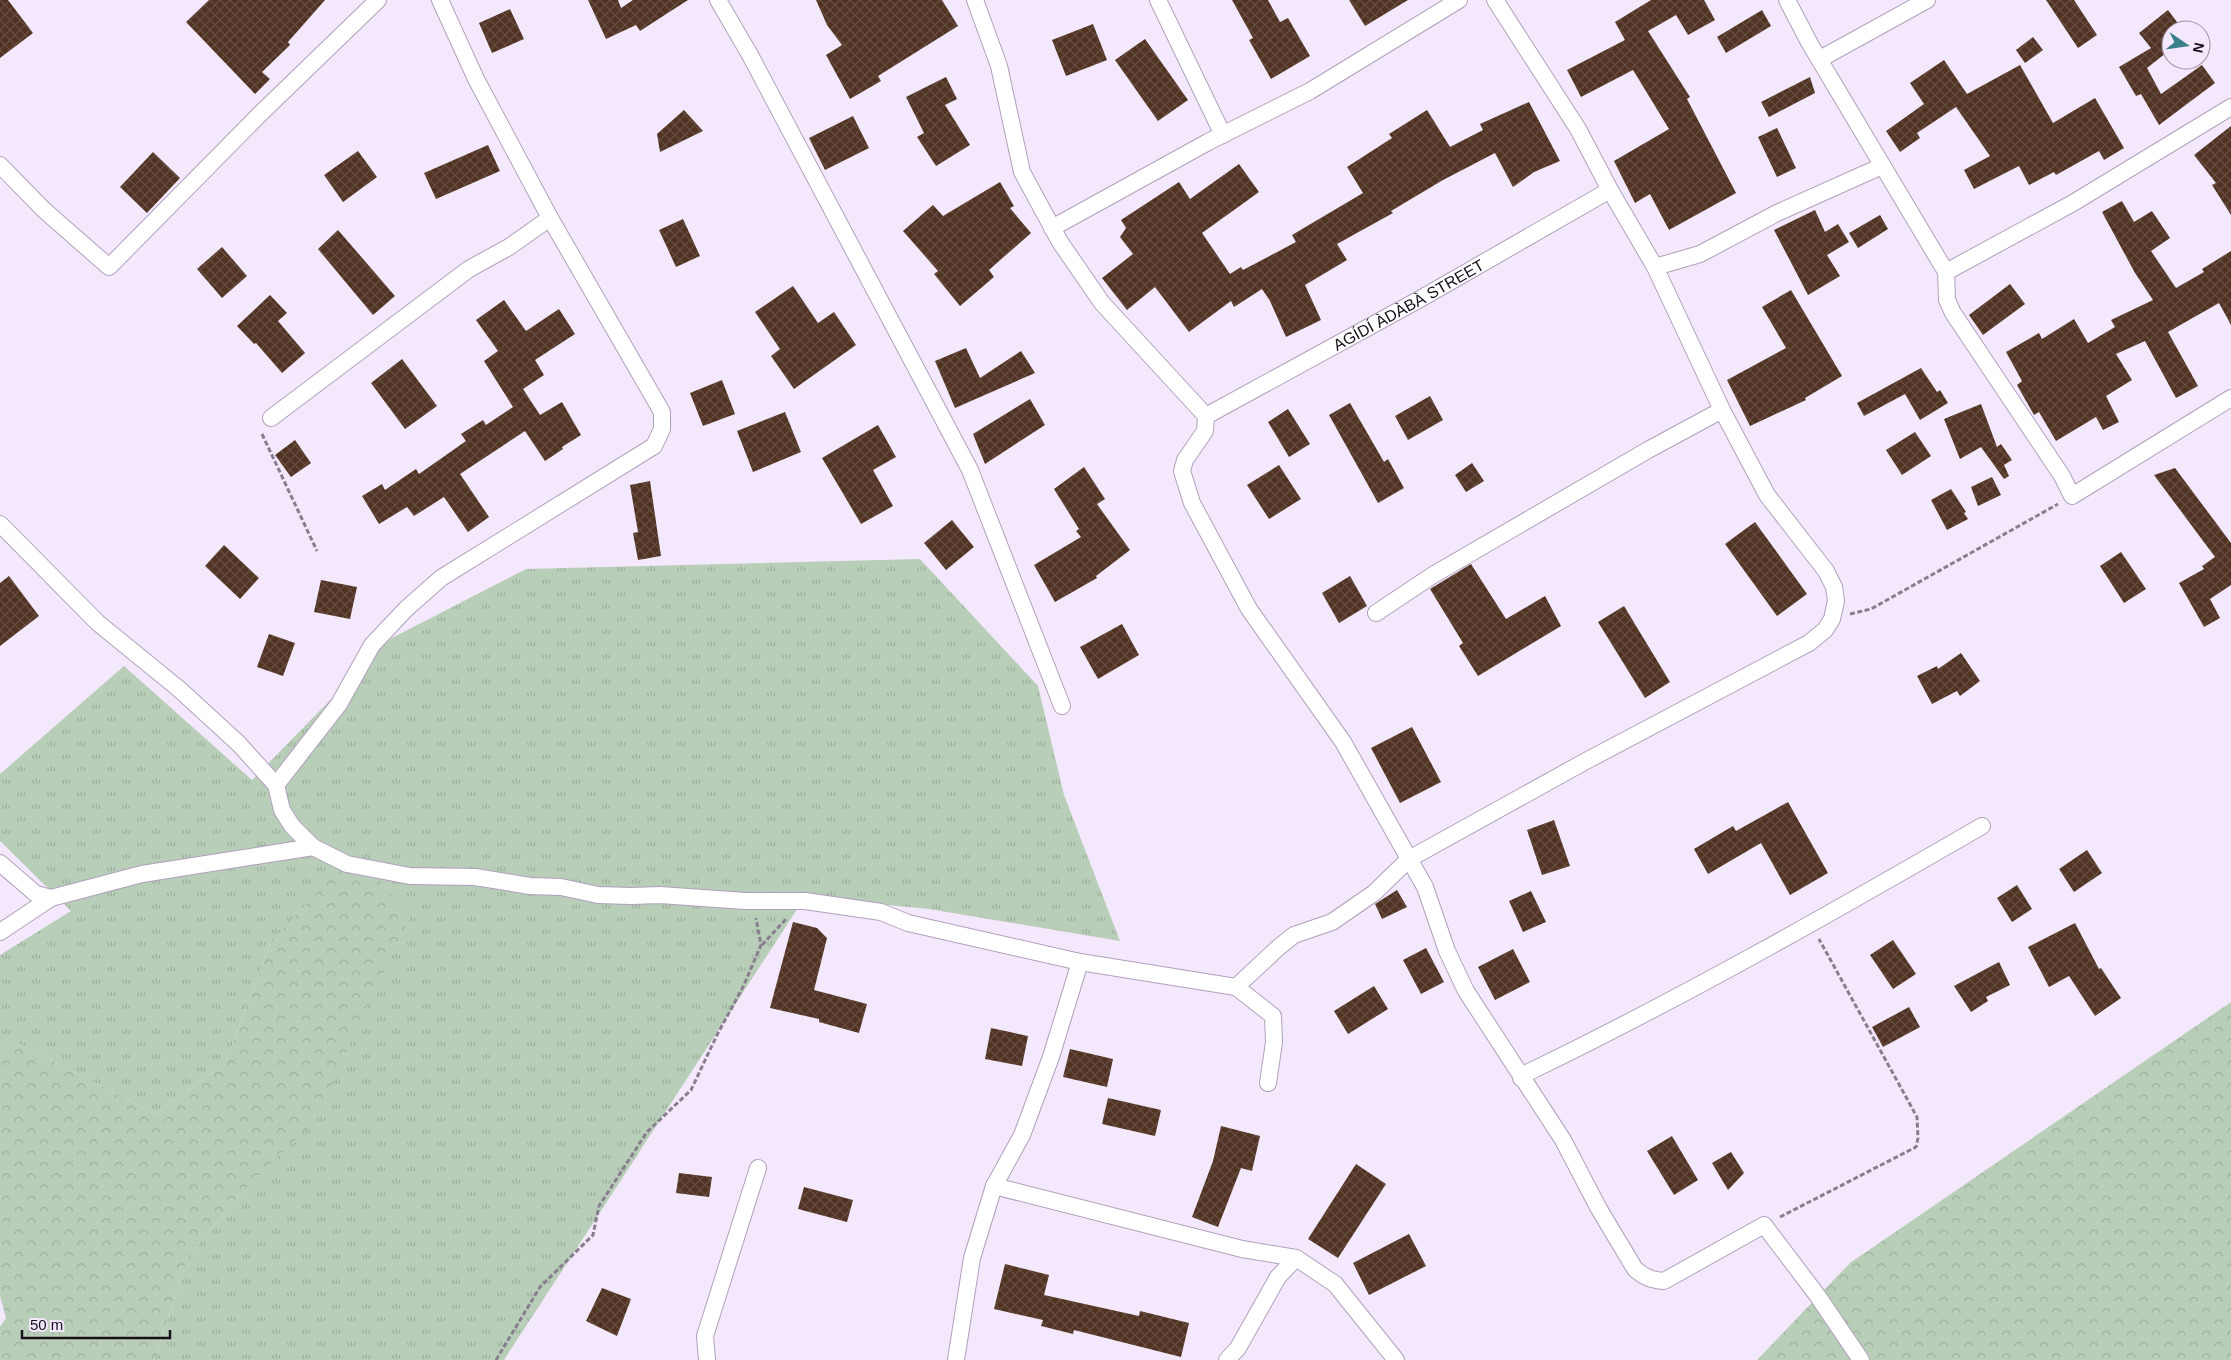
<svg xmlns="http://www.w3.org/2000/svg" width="2231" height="1360" viewBox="0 0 2231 1360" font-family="Arial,sans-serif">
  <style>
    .grass { fill: url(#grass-tufts) }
    .forest { fill: url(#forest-crowns) }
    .building { fill: url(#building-cross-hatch) }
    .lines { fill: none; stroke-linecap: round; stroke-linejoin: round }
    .street-casing { stroke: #b1a0bd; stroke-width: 18 }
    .path { stroke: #887f8e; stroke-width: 3; stroke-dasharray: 5 2.5; stroke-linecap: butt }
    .street { stroke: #fff; stroke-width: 16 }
    .labels { text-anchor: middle; stroke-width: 5; stroke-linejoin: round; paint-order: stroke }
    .street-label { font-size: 16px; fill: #17101b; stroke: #f4e9fc }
  </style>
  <defs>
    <pattern id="grass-tufts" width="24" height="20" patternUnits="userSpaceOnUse" patternTransform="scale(1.25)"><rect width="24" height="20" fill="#b8ceb8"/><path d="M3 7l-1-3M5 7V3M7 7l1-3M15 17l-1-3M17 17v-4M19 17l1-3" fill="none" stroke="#9db09e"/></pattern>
    <pattern id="forest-crowns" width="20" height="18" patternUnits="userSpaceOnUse" patternTransform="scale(1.25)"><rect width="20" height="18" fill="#b8ceb8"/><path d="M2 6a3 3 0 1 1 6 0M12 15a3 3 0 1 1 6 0" fill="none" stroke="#9db09e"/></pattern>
    <pattern id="building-cross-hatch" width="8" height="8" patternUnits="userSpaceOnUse" patternTransform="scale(1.25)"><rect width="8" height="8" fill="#503322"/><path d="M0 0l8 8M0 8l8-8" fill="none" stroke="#654d41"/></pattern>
  </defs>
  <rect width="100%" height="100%" fill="#f4e9fc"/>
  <!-- grass -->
  <path class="grass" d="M920,559L1038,686L1064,795L1120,941L929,909L805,897L504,1360H154L188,1257L242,1192L272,940L225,1064L155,1114L14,1041L0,1051V955L71,911L0,841V774L124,666L252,780L390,639L526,569Z"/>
  <!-- forest -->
  <path class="forest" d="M357,851L410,917L314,1122L242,1192L188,1257L154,1360H0V1327L6,1318L0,1296V1051L14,1041L155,1114L225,1064L272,940Z
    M2231,1002V1360H1757L1850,1263Z"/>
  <!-- building -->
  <path class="building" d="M0,0H8L33,33L0,58Z
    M209,0H325L288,42L290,45L262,72L270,79L255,94L186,22Z
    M588,0H618L621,8L633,0H688L640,31L636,25L606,39Z
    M816,0H942L958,26L878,76L881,81L850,99L826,55L842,45L827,25Z
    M1232,0H1268L1280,22L1288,18L1310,56L1271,79L1249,40L1253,38Z
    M1349,0H1408L1365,26Z
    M1651,0H1704L1715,20L1688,35L1676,15L1648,31L1690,97L1687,99L1736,193L1669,230L1650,194L1635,203L1614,161L1669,129L1633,70L1581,97L1567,70L1625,40L1615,22Z
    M2046,0H2074L2097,35L2078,48Z
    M510,9L524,39L492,53L479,23Z
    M1762,10L1771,26L1726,53L1717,37Z
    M2168,10L2183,30H2171V49L2147,68L2161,94L2202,65L2215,83L2159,125L2141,94L2136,96L2119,67L2151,48L2139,33Z
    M1093,24L1107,60L1066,76L1052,40Z
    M2033,37L2043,50L2025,63L2016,50Z
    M1145,39L1188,100L1158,121L1115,60Z
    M1944,60L1967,94L2020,65L2053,123L2095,98L2124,148L2104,160L2099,151L2056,175L2054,172L2029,185L2019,166L1974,189L1964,170L1990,156L1956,107L1917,133L1920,138L1900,152L1886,131L1924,104L1910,83Z
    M946,77L957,99L945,105L970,145L936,166L917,137L924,133L906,97Z
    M1810,77L1815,93L1769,117L1761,102Z
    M1529,102L1560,161L1534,172L1513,187L1495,153L1443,180L1391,211L1393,213L1337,244L1347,260L1305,285L1321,320L1286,337L1270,301L1262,289L1234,307L1231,301L1189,332L1155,287L1127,310L1102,278L1133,254L1120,237L1126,228L1121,220L1179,182L1190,199L1239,164L1259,192L1202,233L1230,274L1241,267L1243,270L1296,242L1292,235L1363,193L1347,167L1392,138L1389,134L1427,110L1450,147L1483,130L1480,124Z
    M684,110L703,131L660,152L657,134Z
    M853,116L869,148L825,170L809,138Z
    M2231,126V215L2212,185L2216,183L2194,155Z
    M1777,128L1796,168L1777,177L1758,137Z
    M488,145L500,171L436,199L424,173Z
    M358,151L377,177L343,202L324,175Z
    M153,152L180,178L147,213L120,187Z
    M1000,182L1014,206L1010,208L1031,233L989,270L994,277L960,306L934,274L938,271L903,231L933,205L943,216Z
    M2122,201L2134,222L2152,211L2170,238L2151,251L2176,288L2204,272L2202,269L2231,251V325L2219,303L2168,332L2198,386L2176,398L2145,341L2116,354L2132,380L2106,396L2119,422L2103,430L2096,417L2056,441L2039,412L2034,415L2017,385L2022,381L2006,352L2039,333L2042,339L2074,319L2088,343L2115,327L2111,320L2153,300L2135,273L2102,212Z
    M1815,210L1825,232L1838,224L1849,242L1827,255L1840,276L1808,295L1774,230Z
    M1880,215L1888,229L1858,248L1849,233Z
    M683,219L700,256L676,267L659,230Z
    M338,230L395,296L373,315L318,249Z
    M222,247L247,276L222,298L197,269Z
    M2010,284L2025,304L1983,335L1969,315Z
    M793,286L818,323L834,312L856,345L794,389L771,356L780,349L755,312Z
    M1791,290L1842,376L1805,398L1806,400L1750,426L1727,380L1786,348L1762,307Z
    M270,295L287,313L278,321L305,353L282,373L256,343L254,344L237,326Z
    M504,300L526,331L559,309L575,334L535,360L544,375L523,389L540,415L562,402L581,435L562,447L563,449L545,461L525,431L460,474L489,517L468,532L444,497L414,516L407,507L379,524L362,496L382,484L385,490L416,469L419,474L466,441L461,434L483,420L486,425L513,407L484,361L498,351L476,320Z
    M966,348L980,378L1021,351L1035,373L955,408L935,361Z
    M402,359L437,406L405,429L371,383Z
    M1921,368L1937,392L1940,390L1948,403L1920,420L1905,394L1864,416L1857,403Z
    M722,380L735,414L703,426L690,393Z
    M1430,396L1443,420L1408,440L1395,416Z
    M1030,399L1045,425L985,464L973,434Z
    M1350,403L1384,462L1388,459L1404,488L1378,503L1329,415Z
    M1981,404L1997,447L2001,444L2012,460L2004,465L2009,476L2004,479L1981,447L1960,459L1944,419Z
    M1288,409L1310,444L1289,457L1268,422Z
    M785,412L801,452L753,472L737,431Z
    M878,425L896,457L873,470L893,506L861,524L822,458Z
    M1915,432L1931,456L1902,475L1886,450Z
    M295,440L311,463L291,477L275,455Z
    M1472,463L1484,481L1466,492L1455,475Z
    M1279,465L1301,499L1269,519L1247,485Z
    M1084,467L1105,499L1097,504L1130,550L1096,576L1097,578L1055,602L1034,565L1081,537L1076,531L1079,529L1054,489Z
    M2175,468L2231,543V585L2210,599L2220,618L2204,627L2179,583L2204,569L2202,566L2215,557L2154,475Z
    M1992,477L2001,495L1978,506L1971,487Z
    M650,481L661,556L638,560L633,533L638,532L630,485Z
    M1951,489L1966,512L1964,513L1968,519L1947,530L1931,500Z
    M952,520L974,547L946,570L924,543Z
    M1755,522L1807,594L1777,616L1725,544Z
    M224,545L259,578L240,599L205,566Z
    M2121,552L2146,589L2124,603L2100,566Z
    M1471,564L1506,619L1545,596L1561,626L1478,676L1459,646L1463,643L1430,589Z
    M9,576L39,616L0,646V583Z
    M1350,576L1367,606L1339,623L1322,593Z
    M321,580L357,587L350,619L314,612Z
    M1624,606L1670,682L1645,698L1598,622Z
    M1122,624L1139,655L1098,679L1080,647Z
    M269,634L295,643L283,676L257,667Z
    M1961,653L1980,681L1960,696L1957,691L1932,704L1917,676L1937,666L1938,669Z
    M1412,727L1441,782L1400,803L1371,748Z
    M1788,802L1828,873L1790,895L1761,843L1708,874L1694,849L1733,826L1736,831Z
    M1554,820L1570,866L1542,875L1527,830Z
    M2087,850L2102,873L2074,892L2059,869Z
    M2017,885L2032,909L2012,922L1997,898Z
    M1397,890L1407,907L1382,919L1375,904Z
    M1531,891L1546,922L1523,932L1509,901Z
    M793,922L817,928L827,938L814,990L867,1004L859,1033L819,1022V1019L770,1008Z
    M2075,923L2099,969L2101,968L2121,998L2095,1016L2069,976L2049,987L2028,947Z
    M1893,940L1916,974L1893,989L1870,955Z
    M1426,948L1444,982L1421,994L1403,960Z
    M1513,949L1530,982L1495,1000L1478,967Z
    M1999,962L2010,985L1986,997L1988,1001L1971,1012L1954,986Z
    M1374,986L1388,1009L1348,1034L1334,1011Z
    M1909,1007L1920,1027L1883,1047L1872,1027Z
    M991,1028L1028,1036L1022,1066L985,1059Z
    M1070,1049L1113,1059L1107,1087L1063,1077Z
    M1108,1098L1161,1110L1155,1136L1102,1124Z
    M1221,1126L1260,1136L1252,1171L1241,1168L1218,1227L1192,1217L1213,1161Z
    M1672,1136L1698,1180L1674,1195L1647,1151Z
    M1731,1152L1744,1173L1728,1190L1712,1163Z
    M1356,1164L1386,1184L1338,1258L1308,1239Z
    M679,1173L712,1177L709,1197L676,1193Z
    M804,1187L853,1200L847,1222L798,1209Z
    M1409,1234L1426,1266L1369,1295L1353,1263Z
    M1005,1264L1049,1275L1044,1295L1139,1316L1140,1311L1189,1323L1181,1357L1074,1330L1073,1334L1041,1326L1043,1320L994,1309Z
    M602,1288L631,1299L617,1336L586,1321Z"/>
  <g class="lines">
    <!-- street casing -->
    <g class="street-casing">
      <g id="street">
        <path d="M718,0L750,55L970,470L1062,706"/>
        <path d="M975,0L999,66L1022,172L1060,242L1102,303L1206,416L1205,431L1185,460L1182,471L1192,503L1249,609L1343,742L1425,887L1447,951L1466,991L1563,1140L1599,1209L1635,1269C1644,1277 1651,1280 1664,1281L1764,1225L1817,1295L1861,1360"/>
        <path d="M1158,0L1223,135"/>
        <path d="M1787,0L1810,44L1946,272L1947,300L1953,313L2062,476L2072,496L2231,398"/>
        <path d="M1820,59L1927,0"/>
        <path d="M0,165L44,210L109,267L259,115L378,0"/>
        <path d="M1052,228L1208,142L1310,91L1459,0"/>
        <path d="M1655,267L1700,254L1777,213L1882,166"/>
        <path d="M1946,272L2073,203L2231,107"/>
        <path id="s1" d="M1206,416L1420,299L1610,190"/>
        <path d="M271,418L469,269L509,247L550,218"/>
        <path d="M0,524L98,623L179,689L239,744L276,785L282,810L292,826L313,847L347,864L410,876L475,877L530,886L561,887L598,895L631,896L660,895L745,901H805L881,912L908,923L1080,962L1236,987L1273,1016L1274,1042L1268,1083"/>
        <path d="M1376,613L1433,575L1648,450L1722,410"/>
        <path d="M276,785L339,704L372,645L406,609L441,578L654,446L662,429V412L550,218L476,79L440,0"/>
        <path d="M0,863L36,894L51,898L142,874L313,847"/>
        <path d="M0,932L51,898"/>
        <path d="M1236,987L1279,947L1294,935L1332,922L1374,893L1409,859L1586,761L1809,643L1825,630L1832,619L1836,601L1834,587L1826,571L1767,495L1722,410L1655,267L1610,190L1578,129L1495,0"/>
        <path d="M1521,1078L1529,1072C1684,997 1833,912 1982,826"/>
        <path d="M994,1186L1242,1249L1296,1258L1278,1277L1238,1348L1227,1360"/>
        <path d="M1296,1258L1335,1284L1396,1360"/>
        <path d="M707,1360L705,1336L758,1168"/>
        <path d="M956,1360L972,1258L994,1186L1022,1135L1051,1057L1080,962"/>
      </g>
    </g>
    <!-- path -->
    <path class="path" d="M262,434L317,551
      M1850,614L1871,609L2058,504
      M762,945L787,918
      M1780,1217L1916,1147L1918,1138L1917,1117L1819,939
      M496,1360L540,1287L593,1235L599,1206L647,1132L691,1090L717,1035L743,987L761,945L756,918"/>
    <!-- street -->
    <use href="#street" class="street"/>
  </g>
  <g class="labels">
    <!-- street labels -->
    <g class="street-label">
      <text dy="6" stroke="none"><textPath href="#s1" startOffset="231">AGÍDÍ ÀDÀBÀ STREET</textPath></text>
    </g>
  </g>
  <!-- north arrow -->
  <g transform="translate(2186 45) rotate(103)"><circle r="24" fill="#f4e9fc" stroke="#9c92a2"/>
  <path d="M0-4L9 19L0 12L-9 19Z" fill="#39808a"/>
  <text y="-8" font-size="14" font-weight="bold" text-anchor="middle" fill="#17101b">N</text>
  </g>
  <!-- scale -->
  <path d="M22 1330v8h148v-8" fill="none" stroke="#17101b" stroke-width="2.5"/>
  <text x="30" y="1330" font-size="15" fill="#17101b" stroke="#f4e9fc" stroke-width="4" paint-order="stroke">50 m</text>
</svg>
